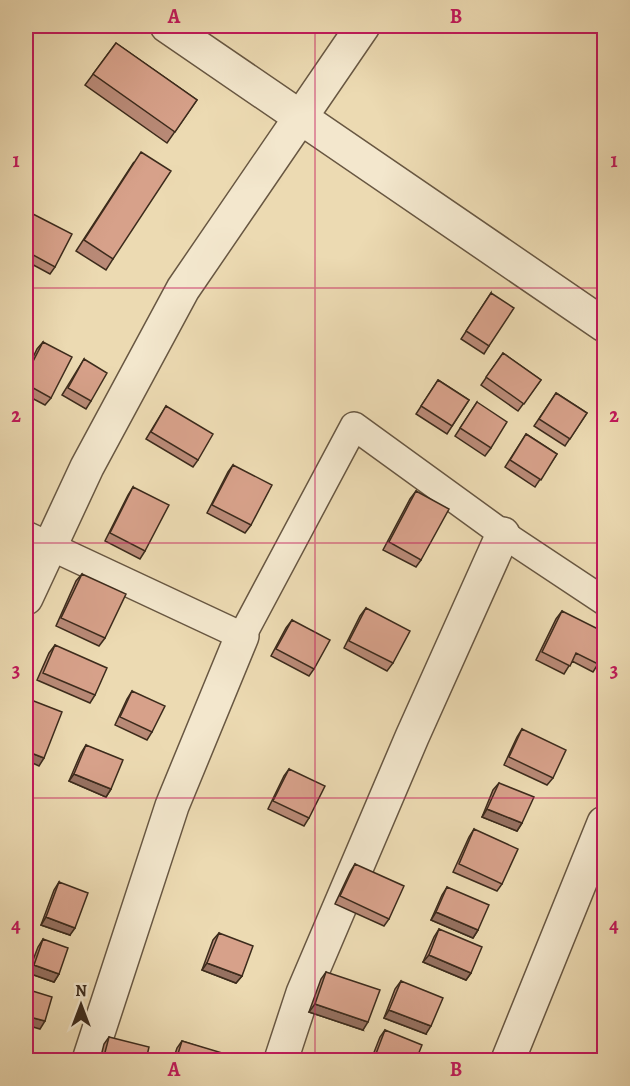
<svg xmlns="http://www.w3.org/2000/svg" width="630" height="1086" viewBox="0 0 630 1086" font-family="Alegreya,serif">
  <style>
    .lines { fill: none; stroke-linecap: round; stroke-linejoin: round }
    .minor-casing { stroke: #685742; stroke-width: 30 }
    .tertiary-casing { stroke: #685742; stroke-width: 36 }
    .minor { stroke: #f3e7cd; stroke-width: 27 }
    .tertiary { stroke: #f3e7cd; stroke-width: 33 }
    .wall { fill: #b98a77; stroke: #3c2b1c; stroke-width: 1.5 }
    .shaded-wall { fill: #967161; stroke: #3c2b1c; stroke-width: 1.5 }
    .building { fill: #d7a18a; stroke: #3c2b1c; stroke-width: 1.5 }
    .grid { fill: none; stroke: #c2185b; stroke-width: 1.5; stroke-opacity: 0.55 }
    .neatline { fill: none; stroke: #c2185b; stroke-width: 2 }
    .grid-label { font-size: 20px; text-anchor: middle; font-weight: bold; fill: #c2185b }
  </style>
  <rect width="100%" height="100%" fill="#ecdab2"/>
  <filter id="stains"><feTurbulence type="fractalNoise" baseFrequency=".00333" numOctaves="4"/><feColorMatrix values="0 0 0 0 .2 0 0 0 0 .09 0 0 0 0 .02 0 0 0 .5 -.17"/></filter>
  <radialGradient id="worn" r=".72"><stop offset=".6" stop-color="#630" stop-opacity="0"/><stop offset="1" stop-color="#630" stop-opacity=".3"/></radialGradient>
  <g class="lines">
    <!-- minor casing -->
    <g class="minor-casing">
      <path id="minor" d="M26,535L242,636L354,426L503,534L604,601"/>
    </g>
    <!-- tertiary casing -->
    <g class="tertiary-casing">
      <path id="tertiary" d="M167,26L604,325
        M26,598L87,467L183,289L363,26
        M89,1060L172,806L242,636
        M281,1060L303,993L412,737L503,534
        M508,1060L604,823"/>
    </g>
    <!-- minor -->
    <use href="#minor" class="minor"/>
    <!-- tertiary -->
    <use href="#tertiary" class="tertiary"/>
  </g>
  <!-- wall -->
  <path class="wall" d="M116,43L197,100L167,143L85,85Z
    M134,162L113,259L106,270L76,251Z
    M31,213L55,267L50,274L26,261V222Z
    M491,293L489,346L484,354L461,339Z
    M43,342L51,398L45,405L26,395V372L37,349Z
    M503,353L541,380L518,411L481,385Z
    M84,359L91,401L86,409L62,395Z
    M438,380L469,400L447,434L416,414Z
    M556,393L587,413L565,446L534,426Z
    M477,402L491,448L485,456L455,436Z
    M166,406L198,460L193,467L146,439Z
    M526,434L557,454L535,487L505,467Z
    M233,465L251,525L245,533L207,513L228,472Z
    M133,487L145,551L140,559L105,541L128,495Z
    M416,491L421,560L416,567L383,550L410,499Z
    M82,574L105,638L99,646L56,626L76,581Z
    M366,608L393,663L387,671L344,648L360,616Z
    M562,611L598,664L593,672L572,661L564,674L536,660L556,619Z
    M292,620L314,669L309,676L271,656L286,628Z
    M55,645L95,695L90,703L37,680L49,653Z
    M132,691L152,732L147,740L115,725L127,699Z
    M522,729L553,778L547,785L504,765L517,737Z
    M86,745L111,789L106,797L69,781L81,753Z
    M289,769L309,818L304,826L268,809L284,776Z
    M499,783L522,823L517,831L482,817L493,790Z
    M474,829L502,884L497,891L453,872L469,837Z
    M355,864L389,919L384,926L335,904L350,872Z
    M59,882L70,935L41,925L54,890Z
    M447,887L478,930L473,938L431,920L442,895Z
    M439,929L471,973L466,980L423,962L434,937Z
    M219,933L242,976L236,983L202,970L213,940Z
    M43,939L59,974L54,982L28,973L38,947Z
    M326,972L363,1030L309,1012L321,979Z
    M401,981L426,1034L384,1018L395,989Z
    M385,1030L416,1060H371L380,1037Z
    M109,1037L146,1060H100L104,1044Z
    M182,1041L239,1060H173L177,1048Z"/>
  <!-- shaded-wall -->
  <path class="shaded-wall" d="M26,751L44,758L39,766L26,760Z
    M74,774L111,789L106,797L69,781Z
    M487,809L522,823L517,831L482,817Z
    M436,912L478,930L473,938L431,920Z
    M46,917L75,928L70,935L41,925Z
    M429,955L471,973L466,980L423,962Z
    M207,963L242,976L236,983L202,970Z
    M34,965L59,974L54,982L28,973Z
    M315,1004L368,1022L363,1030L309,1012Z
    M389,1010L431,1026L426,1034L384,1018Z
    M26,1016L45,1021L40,1029L26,1025Z"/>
  <!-- building -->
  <path class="building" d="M116,43L197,100L175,132L93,74Z
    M141,152L171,171L113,259L84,240Z
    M31,213L72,234L55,267L26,251V225Z
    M491,293L514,308L489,346L466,331Z
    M43,342L72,357L51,398L26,384V375Z
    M503,353L541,380L524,404L486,377Z
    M84,359L107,373L91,401L68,388Z
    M438,380L469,400L452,426L421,406Z
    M556,393L587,413L570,439L539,419Z
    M477,402L507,422L491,448L460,428Z
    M166,406L213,434L198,460L151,432Z
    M526,434L557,454L541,480L510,460Z
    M233,465L272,485L251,525L212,505Z
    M26,472L33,476L26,491Z
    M133,487L169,505L145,551L110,533Z
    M416,491L449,509L421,560L389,542Z
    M82,574L126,594L105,638L61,618Z
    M366,608L410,631L393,663L349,641Z
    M562,611L604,632V652L598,664L576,653L570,666L542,652Z
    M292,620L330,640L314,669L276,649Z
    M55,645L107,668L95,695L43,673Z
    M132,691L165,706L152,732L120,717Z
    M26,698L62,712L44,758L26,751Z
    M522,729L566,750L553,778L509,757Z
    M86,745L123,760L111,789L74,774Z
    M289,769L325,786L309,818L273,801Z
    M499,783L534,797L522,823L487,809Z
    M474,829L518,849L502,884L459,864Z
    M355,864L404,886L389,919L340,896Z
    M59,882L88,893L75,928L46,917Z
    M447,887L489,905L478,930L436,912Z
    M439,929L482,947L471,973L429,955Z
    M219,933L253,946L242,976L207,963Z
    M43,939L68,948L59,974L34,965Z
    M326,972L380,990L368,1022L315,1004Z
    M401,981L443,998L431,1026L389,1010Z
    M26,989L52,997L45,1021L26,1016Z
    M385,1030L422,1045L416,1060H378L374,1059Z
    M109,1037L149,1047L146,1060H103Z
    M182,1041L239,1058V1060H176Z"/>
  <!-- grid -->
  <path class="grid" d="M315,26V1060M26,288H604M26,543H604M26,798H604"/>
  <!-- margin -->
  <rect width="630" height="1086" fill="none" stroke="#ecdab2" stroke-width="66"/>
  <!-- north arrow -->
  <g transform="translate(81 1005)" stroke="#f3e7cd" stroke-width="4.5" paint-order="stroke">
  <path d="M0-4.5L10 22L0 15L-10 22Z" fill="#3c2b1c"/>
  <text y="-9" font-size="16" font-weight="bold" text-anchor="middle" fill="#3c2b1c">N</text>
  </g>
  <rect x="33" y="33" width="564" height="1020" class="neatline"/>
  <g class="grid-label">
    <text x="174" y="23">A</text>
    <text x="456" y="23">B</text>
    <text x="16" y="167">1</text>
    <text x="614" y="167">1</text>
    <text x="16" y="422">2</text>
    <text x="614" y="422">2</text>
    <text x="16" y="677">3</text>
    <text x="614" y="677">3</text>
    <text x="16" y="932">4</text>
    <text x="614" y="932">4</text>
    <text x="174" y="1076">A</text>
    <text x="456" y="1076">B</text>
  </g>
  <rect width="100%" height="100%" filter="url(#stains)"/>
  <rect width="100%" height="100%" fill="url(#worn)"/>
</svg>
